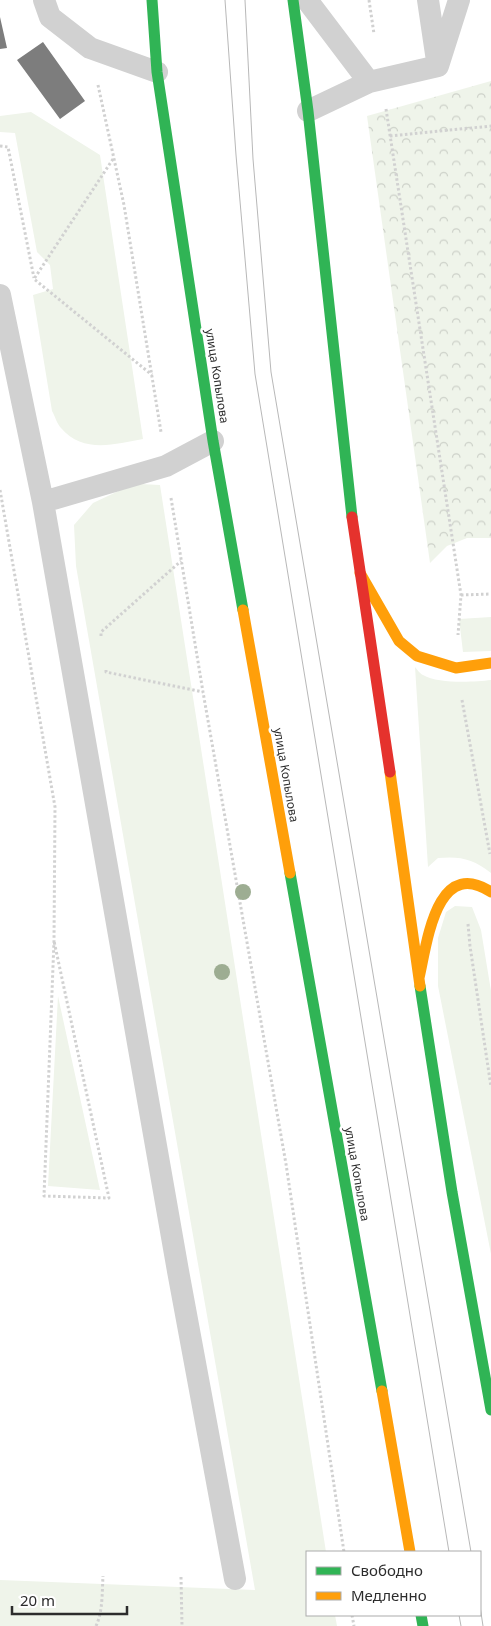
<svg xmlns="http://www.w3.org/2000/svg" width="491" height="1626" viewBox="0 0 491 1626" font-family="'Noto Sans',sans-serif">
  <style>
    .grass { fill: #eff4ea }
    .forest { fill: url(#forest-crowns) }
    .building { fill: #7d7d7d }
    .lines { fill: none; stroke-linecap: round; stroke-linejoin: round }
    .path { stroke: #d1d1d1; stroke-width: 3; stroke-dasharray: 2.5 2.5; stroke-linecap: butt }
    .lane { stroke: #d1d1d1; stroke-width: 22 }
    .fast { stroke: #30b455; stroke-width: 11 }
    .slow { stroke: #ff9f0a; stroke-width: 11 }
    .jam { stroke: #e5322d; stroke-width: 11 }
    .tram { stroke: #b8b8b8; stroke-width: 1 }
    .tree { fill: #9dad92 }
    .labels { text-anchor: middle; stroke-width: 5; stroke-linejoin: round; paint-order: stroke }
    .street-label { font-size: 12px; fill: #2c2c2c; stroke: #fff }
  </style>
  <defs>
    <pattern id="forest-crowns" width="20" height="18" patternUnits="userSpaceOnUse" patternTransform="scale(1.25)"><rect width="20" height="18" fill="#eff4ea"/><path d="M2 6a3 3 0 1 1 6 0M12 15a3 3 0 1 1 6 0" fill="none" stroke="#cdd1c9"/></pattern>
  </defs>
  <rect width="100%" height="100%" fill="#fff"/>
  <!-- grass -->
  <path class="grass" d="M31,112L100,155L143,439C115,444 83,454 61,428C57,424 55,416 52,411L33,295L53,289L50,265L37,252L15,133L0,132V116Z
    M140,484L160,485L326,1552H307V1615H335L337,1626H0V1580L255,1590L76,566L74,525L93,503L127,487Z
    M491,617V651L463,652L459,619Z
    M415,667C417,669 420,674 423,675C438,684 474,682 491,680V873C473,859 461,856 438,858L428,867Z
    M455,906L472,907L481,930L491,991V1254L438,986V938L446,912Z
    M58,996L100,1190L48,1186Z"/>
  <!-- forest -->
  <path class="forest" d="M491,81V538H467L447,546L430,563L367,116Z"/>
  <!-- building -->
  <path class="building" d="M0,17L7,48L0,49Z
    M43,42L85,101L60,119L17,60Z"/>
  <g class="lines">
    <!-- path -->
    <path class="path" d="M369,0L374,34
      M98,85L124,205L161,432
      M386,109L461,595L458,635
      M390,136L491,126
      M0,146L8,147L34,278
      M113,159L34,279L152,375
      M0,490L55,807L54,941L44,1196L109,1198L54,941
      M171,498L203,692L286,1164L344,1552
      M461,595L491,594
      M101,636V632L181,561
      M106,670V672L203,692
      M462,700L490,854
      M468,924L470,946L491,1087
      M181,1577L182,1626
      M352,1615L354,1626
      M96,1626C103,1611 102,1592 103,1576"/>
    <!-- lane -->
    <path class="lane" d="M44,0L50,17L90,48L157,72
      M307,0L369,82
      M428,0L437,61
      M308,111L369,82L438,66L459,0
      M0,295L43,502L178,1271L235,1579
      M43,502L166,466L213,441"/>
    <!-- fast -->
    <path class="fast" d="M152,0L157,72L213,441L243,610
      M293,0L308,111L352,517
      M290,873L382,1391
      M420,986L452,1192L491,1410
      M421,1615L423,1626"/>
    <!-- slow -->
    <path class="slow" d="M360,573L399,641L417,656L456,668L491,663
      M243,610L290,873
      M390,772L420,986
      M419,978C427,944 436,856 491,892
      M382,1391L410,1552"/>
    <!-- jam -->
    <path class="jam" d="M352,517L390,772"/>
    <!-- tram -->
    <path class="tram" d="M225,0L236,155L255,374L449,1552
      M245,0L253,159L271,372L471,1552
      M480,1606L483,1626
      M459,1615L461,1626"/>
  </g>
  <!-- trees -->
  <g class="tree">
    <circle cx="243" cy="892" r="8"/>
    <circle cx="222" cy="972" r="8"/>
  </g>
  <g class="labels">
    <!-- street labels -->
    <g class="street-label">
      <text transform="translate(217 376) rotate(81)" y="4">улица Копылова</text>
      <text transform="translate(286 775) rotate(80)" y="4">улица Копылова</text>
      <text transform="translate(357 1174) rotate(80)" y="4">улица Копылова</text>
    </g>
  </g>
  <!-- legend -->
  <rect x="306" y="1551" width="175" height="65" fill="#ffffff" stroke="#ababab"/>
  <rect x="316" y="1567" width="25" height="8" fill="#30b455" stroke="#ababab"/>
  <text x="351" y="1576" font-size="15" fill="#2c2c2c">Свободно</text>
  <rect x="316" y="1592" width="25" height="8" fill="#ff9f0a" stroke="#ababab"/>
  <text x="351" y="1601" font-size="15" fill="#2c2c2c">Медленно</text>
  <!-- scale -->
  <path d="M12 1606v8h115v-8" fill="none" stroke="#2c2c2c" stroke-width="2.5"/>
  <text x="20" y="1606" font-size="15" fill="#2c2c2c" stroke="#ffffff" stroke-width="4" paint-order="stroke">20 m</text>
</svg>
